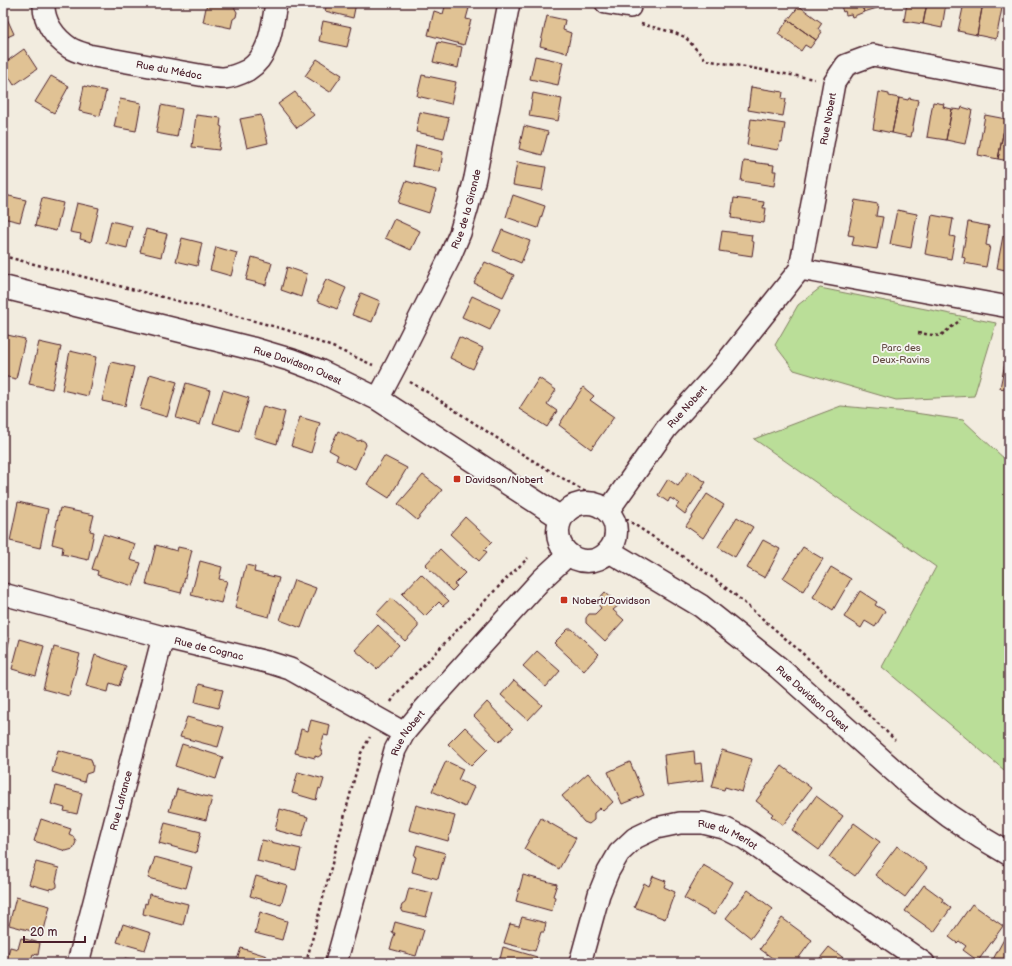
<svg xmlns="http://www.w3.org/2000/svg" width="1012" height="966" viewBox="0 0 1012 966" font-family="'Balsamiq Sans',sans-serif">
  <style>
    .green { fill: #bade98; stroke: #827e62 }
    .building { fill: #e0c294; stroke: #4a1f2b }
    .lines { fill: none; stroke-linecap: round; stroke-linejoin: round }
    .street-casing { stroke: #4a1f2b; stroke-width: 24 }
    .secondary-casing { stroke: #4a1f2b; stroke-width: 25 }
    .path { stroke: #4a1f2b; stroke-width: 2.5; stroke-dasharray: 3 3; stroke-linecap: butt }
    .street { stroke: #f6f6f2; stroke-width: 21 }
    .secondary { stroke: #f6f6f2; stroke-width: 22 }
    .poi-dot { fill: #c8321e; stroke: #f6f6f2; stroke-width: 1.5 }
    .labels { text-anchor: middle; stroke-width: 3.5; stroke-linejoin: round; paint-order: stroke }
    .street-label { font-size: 10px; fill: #4a1f2b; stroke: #f6f6f2 }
    .park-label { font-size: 10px; fill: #664f46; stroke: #f6f6f2 }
    .poi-label { font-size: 10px; fill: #4a1f2b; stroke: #f6f6f2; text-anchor: start }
  </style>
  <rect width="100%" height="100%" fill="#f2ecdf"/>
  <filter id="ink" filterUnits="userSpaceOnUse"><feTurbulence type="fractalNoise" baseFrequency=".025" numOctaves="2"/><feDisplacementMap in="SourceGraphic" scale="8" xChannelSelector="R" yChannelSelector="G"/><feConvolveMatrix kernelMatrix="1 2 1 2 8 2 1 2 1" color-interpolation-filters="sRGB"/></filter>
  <g filter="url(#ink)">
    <!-- green -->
    <path class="green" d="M820,288L996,323L974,396L896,400L794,370L775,345L798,305Z
      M841,406L908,412L963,420L1009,463V773L1004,770L882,667L936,567L754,439Z"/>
    <!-- building -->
    <path class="building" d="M99,3H124L123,8Z
      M207,3H213L234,7L237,12L236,17L233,19L231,28L203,22Z
      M327,3H356L353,18L325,11Z
      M446,3H450L469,8L466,19L471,20L464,45L428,35L434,11L443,14Z
      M840,3H861L864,12L852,17L851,14L846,15L845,11L843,12Z
      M861,3H881V4L876,5L877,8L864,12Z
      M907,3H927L923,24L904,21Z
      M927,3H946L942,28L923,24Z
      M964,3H983L977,35L958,31Z
      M983,3H1003L996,39L977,35Z
      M799,6L822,23L818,29L822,32L816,40L788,20Z
      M5,14L14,34L3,39V15Z
      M547,16L565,20L563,30L571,33L567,53L540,46Z
      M788,20L816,40L810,48L805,45L801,51L778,34Z
      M323,21L352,27L347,47L319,41Z
      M438,42L462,47L458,68L433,62Z
      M24,49L37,69L14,85L3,67V64Z
      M535,56L563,62L558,85L530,79Z
      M317,59L342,75L330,92L305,76Z
      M422,75L456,82L451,104L417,96Z
      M51,76L69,86L54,113L35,102Z
      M84,86L106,91L100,116L79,111Z
      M751,87L783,92L782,99H786L783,116L748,110Z
      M295,92L314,115L297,128L278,104Z
      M879,92L889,94V96L899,98L892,133L873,129Z
      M533,93L562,99L558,121L529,116Z
      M899,98L908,100L909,98L918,100L911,137L892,133Z
      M120,99L141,103L136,131L114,127Z
      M933,102L944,104L943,107L952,109L946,140L927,137Z
      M161,105L182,109L177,137L156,133Z
      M962,107L972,110L965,144L946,140L952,109L961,110Z
      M420,112L449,118L444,138L416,132Z
      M196,115L221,118L220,126L222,127L219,150L192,147Z
      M261,115L268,143L247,148L240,119Z
      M985,115L1006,119L998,159L978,155Z
      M751,119L785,124L782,142H780L778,150L747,145Z
      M1006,119L1009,120V161L998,159Z
      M524,126L548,132L542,155L519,149Z
      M416,145L443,152L440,172L412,166Z
      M744,161L774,165L773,171H776L774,186L741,181Z
      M517,162L546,167L542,190L513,185Z
      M406,181L436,190L429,213L398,203Z
      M5,195L26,200L20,222L3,218V202Z
      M513,195L545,206L538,228L506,217Z
      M42,198L63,203L56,231L35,226Z
      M734,198L764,202L763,208H766L764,223L731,218Z
      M855,200L878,204L876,216L883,217L877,249L852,245L854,236L848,235Z
      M77,203L99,208L91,242L80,239L81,234L70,232Z
      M897,210L917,214L911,248L890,244Z
      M932,215L953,219L950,236L955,237L951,259L925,254Z
      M394,219L420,231L411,250L385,238Z
      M111,221L132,226L127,248L106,243Z
      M968,222L989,226L986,245L990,246L986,267L964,263L965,258L962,257Z
      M146,229L167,234L161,257L140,252Z
      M502,230L530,241L521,263L493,251Z
      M722,231L752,235L751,241L754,242L752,256L719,251Z
      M1003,236L1009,237V271L997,268Z
      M182,238L202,243L197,266L176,261Z
      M216,247L237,253L231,276L210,270Z
      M252,257L272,263L266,285L246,280Z
      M485,262L514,275L503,297L474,283Z
      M287,267L307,274L301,297L281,290Z
      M326,279L346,288L337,309L317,301Z
      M361,293L380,301L372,322L352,315Z
      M472,296L500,309L490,330L462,317Z
      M3,334L25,339L16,379L3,376Z
      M459,337L483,348L473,369L450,358Z
      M39,342L61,347L52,389L29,384Z
      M70,351L96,357L88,396L62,390Z
      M1007,353H1009V390L1000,388Z
      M111,362L134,367L125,406L102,401Z
      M150,374L177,382L167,417L140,409Z
      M539,378L556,390L547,404L557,411L547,427L519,409Z
      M186,383L210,390L200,425L176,418Z
      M583,387L594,396L590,400L614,417L591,449L559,425Z
      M223,390L249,398L239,431L213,423Z
      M263,406L285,412L277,444L254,437Z
      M300,417L320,423L311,453L291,446Z
      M338,431L358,441L362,440L365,442L366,445L355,469L336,460L338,455L329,450Z
      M384,456L407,468L389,498L367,484Z
      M688,471L706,482L685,514L676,507L679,503L670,498L668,502L658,495L668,479L678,486Z
      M423,475L442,490L417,520L398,504Z
      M707,494L724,505L703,538L686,526Z
      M18,502L48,509L40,548L10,541Z
      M60,508L94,515L90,531L94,532L88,560L62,554L63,547L52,544Z
      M465,517L492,542L484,550L487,552L479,561L450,534Z
      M737,517L753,527L735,557L718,547Z
      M103,534L135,544L130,560L141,563L133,586L97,575L98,571L92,569Z
      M763,540L780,549L765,578L747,568Z
      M156,545L177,551L178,547L192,550L181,593L146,584Z
      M803,547L823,559L803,591L783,578Z
      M440,549L465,573L454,584L457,586L452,591L425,565Z
      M200,561L222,567L219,579L227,581L221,603L191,595Z
      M246,565L255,567L254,572L279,578L269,617L235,608Z
      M831,567L851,579L833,610L813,597Z
      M421,574L449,601L443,606L439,602L425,616L402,594Z
      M294,580L316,588L301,628L280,620Z
      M860,591L877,602L875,605L885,611L875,627L865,621L861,628L844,617Z
      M605,592L619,605L613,610L624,620L605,641L586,623V618L589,614H595L601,608L596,602Z
      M391,598L418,623V627L405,641L376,614Z
      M378,625L399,645L377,669L355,650Z
      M568,629H572L599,654L584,671L554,643Z
      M3,636L10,638L3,665Z
      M20,639L44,646L36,676L12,669Z
      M54,647L80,654L69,696L43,689Z
      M537,651L560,671L546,687L523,666Z
      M95,655L126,666L119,686L110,683L108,692L86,686Z
      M514,680L542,705L528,720L501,695Z
      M199,684L223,690L218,708L195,702Z
      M487,702L513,729L499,742L474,716Z
      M187,717L224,727L218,747L180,737Z
      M311,720L330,725L328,736L324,735L320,749L322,752L321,755L318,757L315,756V758L295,753L301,729L308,731Z
      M465,727L488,749L471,766L448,744Z
      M182,744L223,757L216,779L175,766Z
      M58,750L91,759L93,766L92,772L86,774L84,782L52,772Z
      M722,750L752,759L742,792L725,787L724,790L712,787Z
      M694,751L695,764L701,763L703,781L667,786L664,755Z
      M446,761L463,769L458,780L474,787L465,807L432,791Z
      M630,762L644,795L622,804L608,772Z
      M782,766L811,788L783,825L771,816L773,814L756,801Z
      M298,772L324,779L321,789L319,788L316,800L292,793Z
      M588,773L613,802L603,811L600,808L594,813V820L589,824L584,822L562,796Z
      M56,786L82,793L77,814L64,811L65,808L51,804Z
      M177,789L212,798L206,820L169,811L173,799H174Z
      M816,796L843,816L819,850L792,830Z
      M416,805L455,816L448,841L409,830Z
      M280,809L308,817L302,837L275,830Z
      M541,818L576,838L559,869L524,849Z
      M41,819L71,829L69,834L73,836L76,842L73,849L66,851L34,841Z
      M165,823L201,832L196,853L159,843Z
      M854,823L880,842L855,876L829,857Z
      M262,840L301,849L296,870L257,861Z
      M417,845L445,853L438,879L412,872L416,857L414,856Z
      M897,846L927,868L905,897L875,875Z
      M155,857L192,867L186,888L148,878Z
      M36,862L59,868L56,881L57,884V887L53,889L50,888V890L29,884Z
      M703,865L733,882L714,915L684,898Z
      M523,875L557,884L553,896L555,897L552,911L516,901Z
      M256,876L287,885L281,905L250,896Z
      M653,876L666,881L664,887L675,892L665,919L634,907L644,883L649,886Z
      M924,885L943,899L942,901L951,908L934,932L905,911Z
      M409,888L433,893L426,917L403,912L401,908L402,905L405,903Z
      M748,890L773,909L751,938L726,918Z
      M149,894L188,904L183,925L143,914L145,903L147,904Z
      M16,897L50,906L43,934L9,925Z
      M972,904L1003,926L978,961L963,950L966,946L959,941L957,943L949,937Z
      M260,912L287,921L282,940L255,933Z
      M522,917L546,923L544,932H541L535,951L504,943L510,924L519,926Z
      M782,918L812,940L795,963H779L760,949Z
      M395,922L424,930L416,956L390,949L395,933H392Z
      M123,924L151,933L145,950L117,942Z
      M1009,930V963H991Z
      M21,938L40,943L38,955L33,954L30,963H6L10,947L18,949Z
      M503,947L537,957L535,963H499Z
      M829,947L850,963H816Z
      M241,948L267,956L265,963H236Z
      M125,958L144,963H123Z"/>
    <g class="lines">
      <!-- street casing -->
      <g class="street-casing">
        <g id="street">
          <path id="s1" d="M44,3C43,22 55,38 70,48C75,51 82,53 88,55L205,76C212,77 218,78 224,78C233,77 240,74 248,70C270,56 272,27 276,3"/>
          <path d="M606,3L630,7"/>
          <path d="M800,269L1009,307"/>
          <path id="s2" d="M378,399L397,363L449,259L460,233L468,206L475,178L509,3"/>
          <path id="s3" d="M608,511L666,429L724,365L800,269L834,83L846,65L873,55L1009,81"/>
          <path id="s4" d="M3,594L163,637L271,663L290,669L404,733"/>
          <path id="s5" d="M78,963L163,637"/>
          <path id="s6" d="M336,963L395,750L404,733L425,708L541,580L569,554"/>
          <path id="s7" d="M580,963L599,894L608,872L619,853L635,838L656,828L680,823H703L724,828L744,838L924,963"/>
        </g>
      </g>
      <!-- secondary casing -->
      <g class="secondary-casing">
        <g id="secondary">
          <path id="s8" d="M3,287L254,349L291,360L320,371L378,399L561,518"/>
          <circle cx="587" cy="532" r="29"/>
          <path id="s9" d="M609,551L701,606L779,668L919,793L949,816L982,838L1009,854"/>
        </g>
      </g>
      <!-- path -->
      <path class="path" d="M641,24L672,32L685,37L706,60L814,79
        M3,256L236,316L287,330L335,348L373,365
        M918,333L940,336L958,322L960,319
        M410,382L427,392L512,448L594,497
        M626,519L700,568L734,594L801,652L858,704L895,740
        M391,702L396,694L503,582L528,558
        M306,963L361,753L370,737"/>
      <!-- street -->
      <use href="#street" class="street"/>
      <!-- secondary -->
      <use href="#secondary" class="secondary"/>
    </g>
  </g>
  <!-- markers -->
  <g class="poi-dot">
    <rect x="453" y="475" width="8" height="8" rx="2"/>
    <rect x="560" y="596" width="8" height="8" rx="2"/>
  </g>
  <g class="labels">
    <!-- street labels -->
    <g class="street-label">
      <text dy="4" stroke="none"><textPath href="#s1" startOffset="156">Rue du Médoc</textPath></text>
      <text dy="4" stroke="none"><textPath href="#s3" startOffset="462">Rue Nobert</textPath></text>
      <text dy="4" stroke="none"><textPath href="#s2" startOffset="210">Rue de la Gironde</textPath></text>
      <text dy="4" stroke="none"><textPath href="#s8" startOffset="305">Rue Davidson Ouest</textPath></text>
      <text dy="4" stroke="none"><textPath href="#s3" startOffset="131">Rue Nobert</textPath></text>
      <text dy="4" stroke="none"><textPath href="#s4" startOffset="213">Rue de Cognac</textPath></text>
      <text dy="4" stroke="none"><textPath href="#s9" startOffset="252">Rue Davidson Ouest</textPath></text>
      <text dy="4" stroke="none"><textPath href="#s6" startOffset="242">Rue Nobert</textPath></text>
      <text dy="4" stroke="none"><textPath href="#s5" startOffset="168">Rue Lafrance</textPath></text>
      <text dy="4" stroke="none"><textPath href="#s7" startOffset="237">Rue du Merlot</textPath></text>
    </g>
    <!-- park labels -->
    <g class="park-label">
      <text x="901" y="351">Parc des<tspan x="901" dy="12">Deux-Ravins</tspan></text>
    </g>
    <!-- poi labels -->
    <g class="poi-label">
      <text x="465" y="483">Davidson/Nobert</text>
      <text x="572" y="604">Nobert/Davidson</text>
    </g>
  </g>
  <!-- margin -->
  <rect width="1012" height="966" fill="none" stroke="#f6f6f2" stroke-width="16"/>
  <rect x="8" y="8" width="996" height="950" fill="none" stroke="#4a1f2b" stroke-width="1.5" filter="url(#ink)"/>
  <!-- scale -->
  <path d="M24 936v6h61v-6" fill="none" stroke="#4a1f2b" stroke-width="2"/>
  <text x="30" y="936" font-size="12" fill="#4a1f2b" stroke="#f6f6f2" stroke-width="3" paint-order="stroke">20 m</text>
</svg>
